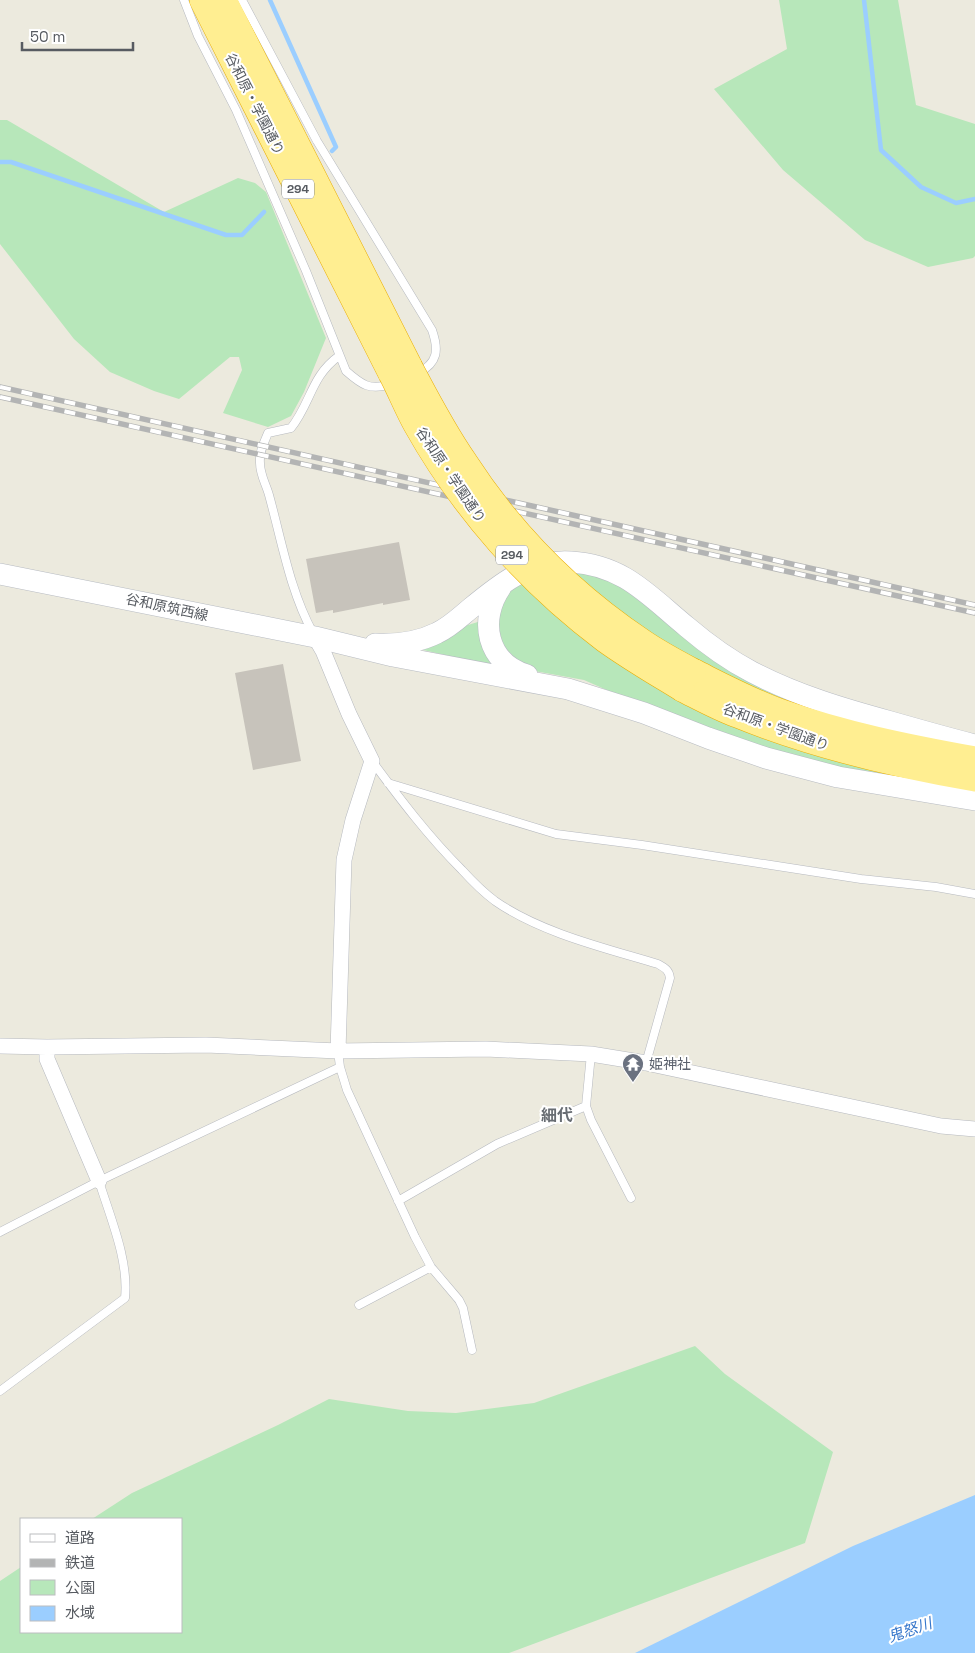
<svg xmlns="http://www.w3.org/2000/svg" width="975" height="1653" viewBox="0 0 975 1653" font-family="'Space Grotesk','Noto Sans JP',sans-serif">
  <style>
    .green { fill: #b7e7ba }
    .water { fill: #9bceff }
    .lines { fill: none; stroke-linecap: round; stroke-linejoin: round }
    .stream { stroke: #9bceff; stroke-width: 4.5 }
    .building { fill: #c7c3bb }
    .service-casing { stroke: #b6b9bf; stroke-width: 9 }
    .minor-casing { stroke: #b6b9bf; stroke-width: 16 }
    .secondary-casing { stroke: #b7bbc2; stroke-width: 22 }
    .trunk-casing { stroke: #eaad00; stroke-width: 26 }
    .service { stroke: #fff; stroke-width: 8 }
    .minor { stroke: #fff; stroke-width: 15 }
    .secondary { stroke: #fff; stroke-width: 21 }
    .trunk { stroke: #ffee91; stroke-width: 25 }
    .rail-casing { stroke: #b3b4b4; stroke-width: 5.5 }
    .rail { stroke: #fff; stroke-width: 4; stroke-dasharray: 11; stroke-linecap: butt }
    .trunk-bridge-casing { stroke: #eaad00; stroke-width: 26; stroke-linecap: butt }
    .trunk-bridge { stroke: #ffee91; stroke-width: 25 }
    .labels { text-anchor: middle; stroke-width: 4; stroke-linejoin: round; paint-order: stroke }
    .shield { fill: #fff; stroke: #898c90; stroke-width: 1 }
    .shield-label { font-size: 12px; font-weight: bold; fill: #575b61 }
    .street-label { font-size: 14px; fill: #575b61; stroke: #fff }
    .worship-label { font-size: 14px; fill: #5b616d; stroke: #fff; text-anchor: start }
    .water-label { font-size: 15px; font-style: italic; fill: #3576cb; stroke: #fff }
    .quarter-label { font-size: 16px; font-weight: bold; fill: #686d73; stroke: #fff }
  </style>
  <rect width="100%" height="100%" fill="#eceade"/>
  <!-- green -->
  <path class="green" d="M779,0H898L916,105L975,124V256L973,258L928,267L865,240L783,170L714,89L787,49Z
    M0,120H7L164,212L238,178L255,183L266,192L326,338L304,392L291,416L268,427L223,413L242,370L239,357H230L179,399L154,391L110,372L74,339L0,244Z
    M566,568L613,578L860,729L746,690L638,627Z
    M522,580L957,785L833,769L668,717L584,680L529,670L506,657L493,616L497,603Z
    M481,621L501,668L419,649L455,629Z
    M695,1346L725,1374L833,1452L805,1543L509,1653H0V1581L21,1567V1632H181V1519H92L132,1493L278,1425L329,1399L408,1411L456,1413L534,1403Z"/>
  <!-- water -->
  <path class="water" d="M975,1495V1653H635L853,1546Z"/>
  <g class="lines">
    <!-- stream -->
    <path class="stream" d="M270,0L336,147L332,151
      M864,0L881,150L921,187L956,203L975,199
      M0,162H11L226,235H242L264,212"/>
  </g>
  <!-- building -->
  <path class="building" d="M399,542L410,600L383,605V603L333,613V610L316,613L306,559Z
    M283,664L301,761L253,770L235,673Z"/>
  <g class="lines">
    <!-- service casing -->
    <g class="service-casing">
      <path id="service" d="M184,0L198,36L236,110L306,271L346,371C362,385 370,391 391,384
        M242,0L317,141L432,330C439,350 438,363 418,373
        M313,633C290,591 282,542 269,495C266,484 260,475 260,463C259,452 264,443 268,433L291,428C311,403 311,376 339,356
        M372,761C400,799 428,836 462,870C472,881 483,892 495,901C541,933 605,948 658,964C665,968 669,970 670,978L646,1063
        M388,783L556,834L642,845L861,879L936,887L975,894
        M338,1051L340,1067L347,1090L415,1237L431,1267L459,1300L463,1308L472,1350
        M591,1054L586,1106L591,1120L631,1198
        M398,1201L497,1144L586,1106
        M0,1232L99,1181L340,1067
        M359,1305L431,1267
        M0,1391L125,1298C129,1260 110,1217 99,1181"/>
    </g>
    <!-- minor casing -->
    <g class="minor-casing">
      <path id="minor" d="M315,637L323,651L349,714L372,761L353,820L344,860L338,1051
        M0,1046L47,1047L206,1045L338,1051L486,1049L591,1054L646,1063L941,1126L975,1129
        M47,1047V1059L99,1181"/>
    </g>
    <!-- secondary casing -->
    <g class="secondary-casing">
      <path id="secondary" d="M0,574L315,637L393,656L568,689L644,713L708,738L766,758L838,777L975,800
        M501,587C478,620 487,663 527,675
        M375,644C397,645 417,643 437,633C450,627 460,617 471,608C500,584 531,559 571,562C624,565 649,596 687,627C707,644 729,660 752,672C796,695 843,709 891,722C919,730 947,738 975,745"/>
    </g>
    <!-- trunk casing -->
    <g class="trunk-casing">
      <path id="trunk" d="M202,0L391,374
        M224,0L410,367
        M693,671C721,685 749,700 779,711C843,734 909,747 975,759
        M682,689C700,698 718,708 737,715C813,746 894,765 975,779"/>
    </g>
    <!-- service -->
    <use href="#service" class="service"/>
    <!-- minor -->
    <use href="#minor" class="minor"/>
    <!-- secondary -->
    <use href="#secondary" class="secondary"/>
    <!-- trunk -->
    <use href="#trunk" class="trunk"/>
    <!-- rail casing -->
    <g class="rail-casing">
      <path id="rail" d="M0,387L975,605
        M0,397L975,613"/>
    </g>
    <!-- rail -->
    <use href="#rail" class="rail"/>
    <!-- trunk-bridge casing -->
    <g class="trunk-bridge-casing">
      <path id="trunk-bridge" d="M410,367C427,399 444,432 465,462C511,533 573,595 643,642C659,653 676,662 693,671
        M391,374C400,391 407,409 416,425C463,509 529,583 605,640C630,658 656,673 682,689"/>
    </g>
    <!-- trunk-bridge -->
    <use href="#trunk-bridge" class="trunk-bridge"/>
  </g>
  <!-- icons -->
  <defs>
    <g id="temple-pin" transform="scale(1.125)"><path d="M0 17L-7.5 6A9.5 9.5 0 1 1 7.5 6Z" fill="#6b7280" stroke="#fff"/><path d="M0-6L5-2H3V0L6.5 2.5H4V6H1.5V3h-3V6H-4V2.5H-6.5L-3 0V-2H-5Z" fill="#fff"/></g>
  </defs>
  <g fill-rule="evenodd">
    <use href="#temple-pin" x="633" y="1064"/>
  </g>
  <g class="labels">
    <!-- shield labels -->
    <g class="shield">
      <rect x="282" y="179.5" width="32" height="19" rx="4"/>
      <rect x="496" y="545.5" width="32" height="19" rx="4"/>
    </g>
    <g class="shield-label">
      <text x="298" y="193">294</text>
      <text x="512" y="559">294</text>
    </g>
    <!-- street labels -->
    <g class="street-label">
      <text transform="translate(255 104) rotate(63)" y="5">谷和原・学園通り</text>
      <text transform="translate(451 475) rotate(56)" y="5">谷和原・学園通り</text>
      <text transform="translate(167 607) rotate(12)" y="5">谷和原筑西線</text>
      <text transform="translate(776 727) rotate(20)" y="5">谷和原・学園通り</text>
    </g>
    <!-- worship labels -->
    <g class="worship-label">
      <text x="649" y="1069">姫神社</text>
    </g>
    <!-- water labels -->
    <g class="water-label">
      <text transform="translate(910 1630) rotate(-19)" y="5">鬼怒川</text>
    </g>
    <!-- quarter labels -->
    <g class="quarter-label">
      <text x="557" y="1121">細代</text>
    </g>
  </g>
  <!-- legend -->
  <rect x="20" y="1518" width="162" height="115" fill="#ffffff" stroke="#bcbdc0"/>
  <rect x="30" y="1534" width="25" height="8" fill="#ffffff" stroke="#bcbdc0"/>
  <text x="65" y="1543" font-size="15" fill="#575b61">道路</text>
  <rect x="30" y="1559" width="25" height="8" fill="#b3b4b4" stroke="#bcbdc0"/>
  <text x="65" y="1568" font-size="15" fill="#575b61">鉄道</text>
  <rect x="30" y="1580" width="25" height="15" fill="#b7e7ba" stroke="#bcbdc0"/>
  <text x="65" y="1593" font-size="15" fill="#575b61">公園</text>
  <rect x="30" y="1606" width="25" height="15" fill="#9bceff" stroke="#bcbdc0"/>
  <text x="65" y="1618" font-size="15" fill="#575b61">水域</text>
  <!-- scale -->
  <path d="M22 42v8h111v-8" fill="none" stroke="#575b61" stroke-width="2.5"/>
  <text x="30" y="42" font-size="15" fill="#575b61" stroke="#ffffff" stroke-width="4" paint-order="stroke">50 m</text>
</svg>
